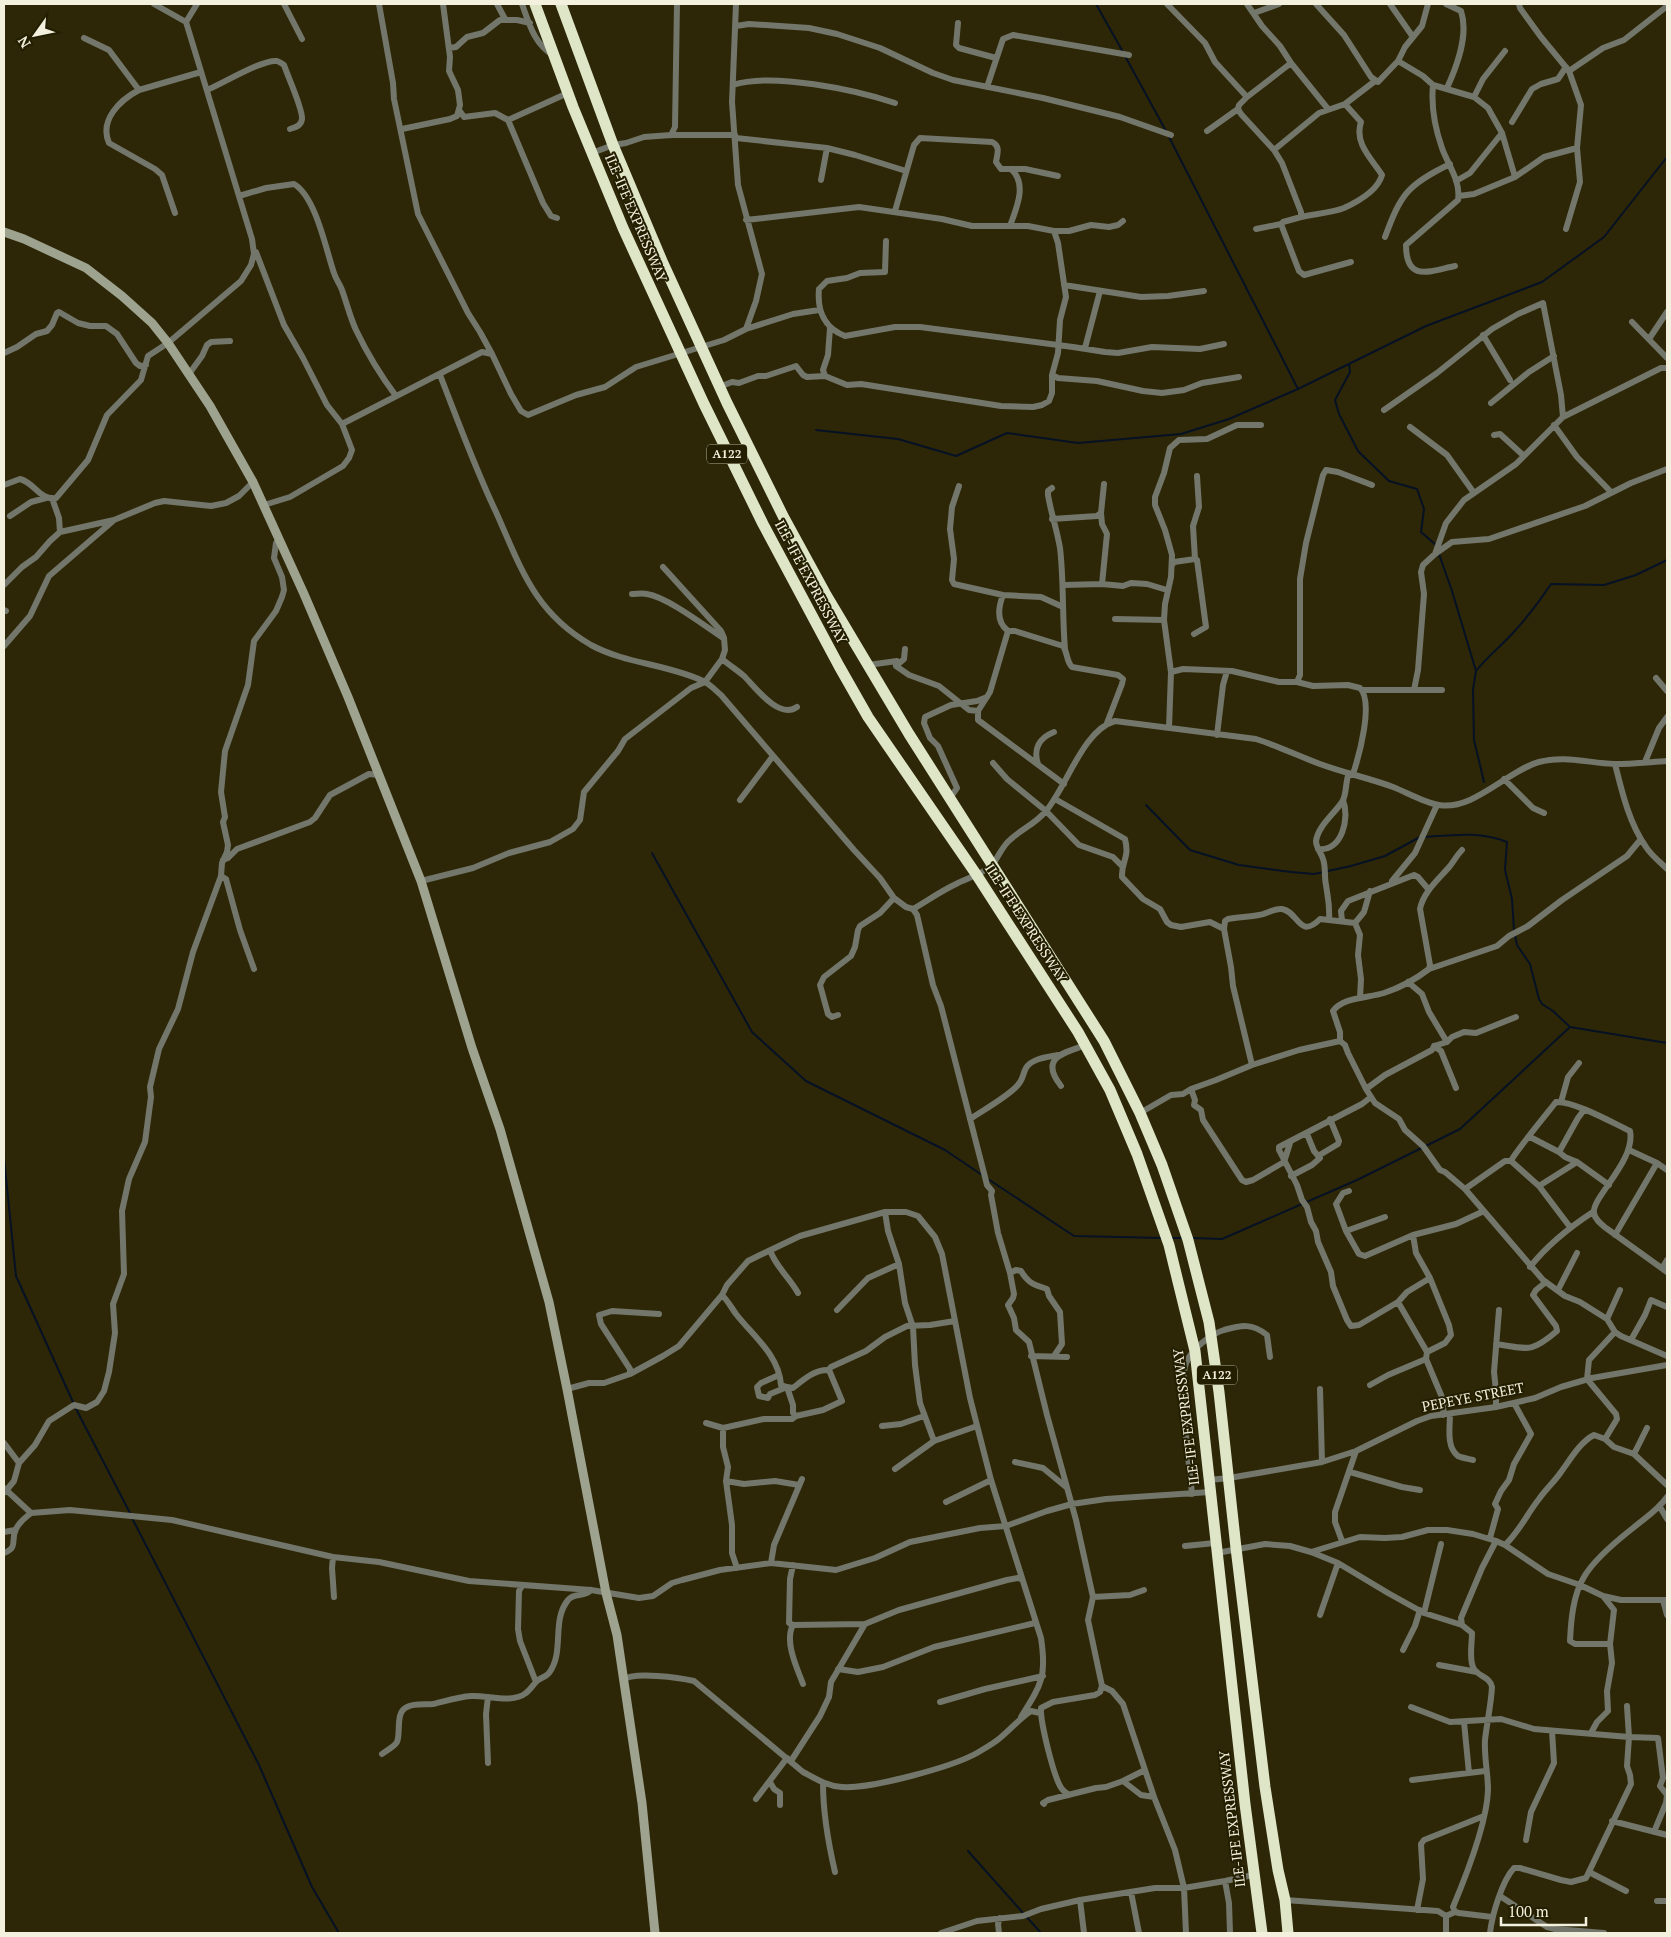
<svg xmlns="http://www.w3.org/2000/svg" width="1671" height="1937" viewBox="0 0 1671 1937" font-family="'PT Serif',serif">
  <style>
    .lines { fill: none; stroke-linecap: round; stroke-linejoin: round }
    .stream { stroke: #061124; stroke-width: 2 }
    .street { stroke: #73766a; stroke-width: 6 }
    .secondary { stroke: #9ea38f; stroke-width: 9 }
    .highway { stroke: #dee6c7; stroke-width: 11 }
    .labels { text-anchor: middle; stroke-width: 4; stroke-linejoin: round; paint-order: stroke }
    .shield { fill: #231e00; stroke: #b5b29b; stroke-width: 1 }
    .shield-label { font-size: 12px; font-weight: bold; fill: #f3f1de }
    .street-label { font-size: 14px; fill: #f3f1de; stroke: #231e00 }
  </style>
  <rect width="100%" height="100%" fill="#2d2707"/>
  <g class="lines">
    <!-- stream -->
    <path class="stream" d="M1096,4L1123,52
      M1125,56L1166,131
      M1169,137L1298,389
      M1349,364L1350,372L1335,400L1339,414L1358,451L1389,481L1417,489L1424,509L1421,532L1436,545
      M816,430L898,439L956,456L1007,433L1078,443L1181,434L1229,419L1298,389L1426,326L1542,282L1604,237L1667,157
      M1439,554L1452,591L1476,671L1473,690L1474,740L1484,782
      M1476,671C1487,657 1500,647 1512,634C1527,618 1539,602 1551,584L1604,585L1636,575L1667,560
      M1146,805L1190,850L1239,865L1291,872L1314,874L1351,866L1385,856L1420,837
      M1424,837C1452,835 1481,831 1507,842L1505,870L1512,899L1514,930
      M652,853L752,1032L806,1081L945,1150L982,1175
      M1515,935L1517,945L1530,964L1539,999L1542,1004L1553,1011L1570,1027L1667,1043
      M4,1158L16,1276L73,1402
      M988,1179L1074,1236L1163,1238
      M1170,1238H1183
      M1193,1238L1222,1239L1357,1180L1460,1129L1570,1027
      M75,1407L130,1513
      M132,1518L259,1765L312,1887L339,1933
      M968,1851L1041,1933"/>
    <!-- street -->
    <path class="street" d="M154,4L186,22
      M284,4L302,39
      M379,4L393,83L394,99L418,214L468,313L480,332L492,354L511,394L521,411L528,415L576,395L605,387L636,367L724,340L746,329L756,301L762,274L738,185L732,102L736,4
      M497,4L505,19
      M522,4C529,23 534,44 553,55
      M1167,4L1205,43L1215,62L1247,97L1239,105L1238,109L1241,114L1274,150L1282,163L1301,212V217L1283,222L1281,224L1299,271L1304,275L1351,262
      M1316,4L1344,35L1371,77L1378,82L1398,61L1405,47L1422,26L1428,4
      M1390,4L1413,37
      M1446,4L1461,11C1469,35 1457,66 1447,88
      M1519,4L1520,8L1541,37L1569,71L1581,105L1577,148L1580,182L1566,229
      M1254,13L1279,4
      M958,23L956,45L959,48L996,58
      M736,26L749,24L809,28L837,34L880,48L933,73L953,80L1043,98L1120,117L1171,135
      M84,38L109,50L139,90
      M449,48L456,47L467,37L483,33L500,20H517L530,23
      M1398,61L1423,76L1433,85L1474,97L1488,108L1502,133L1515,177
      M1291,63L1328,109
      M1569,71L1603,48L1624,40L1666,7
      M733,85C772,72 856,90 895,103
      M1433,85C1431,106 1435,128 1442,148C1448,165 1461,181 1458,200L1406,245C1406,283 1430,271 1455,266
      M987,87L1003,39L1013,35L1129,55
      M207,90C222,84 263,59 277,61C280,62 281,63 284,65C288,77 303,109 302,119C301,126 296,127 290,129
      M1247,97L1291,63L1280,46L1262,26L1247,4
      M1474,97L1483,79L1505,51
      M459,110L464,117L495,113L508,120L543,203L551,216L557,218
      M508,120L568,93
      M1512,122L1532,89L1541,84L1558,79L1566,67
      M402,129L450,119L457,116L460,105L458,90L449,71L450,57L443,4
      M1207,131L1238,109
      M671,135L675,127L677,4
      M736,138L827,148L855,155L906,171
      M1274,150L1319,113L1345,104L1375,81
      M592,153L613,145L626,143L644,137L671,135H735
      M821,180L827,148
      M1456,181L1470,173L1502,133
      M239,196L266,188L294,184C316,197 326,250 334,273C336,280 340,284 342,290C347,304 350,317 356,330C367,353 381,376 396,396
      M1459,196L1474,194L1515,177L1544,157L1577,148
      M895,211L914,145L920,138L992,142C1001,146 997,155 996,162L1001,169H1025L1058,176
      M175,213L162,175L155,169L109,143C99,120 120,100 139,90L201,72
      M1301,217C1314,214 1331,213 1344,208C1357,202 1378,190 1382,175C1371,158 1354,143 1361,122L1345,104
      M746,220L859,207L942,219L972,226H1028L1054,231H1069L1091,225L1109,227L1118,225L1123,221
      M1010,226C1016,209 1028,184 1011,169
      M1256,229L1281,224
      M1385,237C1401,194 1407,185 1450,164
      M886,241L885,272L860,273L847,278L827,281L819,289C817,310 824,328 845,336L895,327H920L1073,347L1105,352L1118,353L1152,347L1200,349L1224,344
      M256,252L284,325L303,358L327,405L342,424L349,442L352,450L349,458L343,466L290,497L264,505
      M1064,285L1141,297L1168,296L1204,291
      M1632,322L1667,358
      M746,329L793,314L819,310
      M1483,335L1510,380
      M1649,339L1667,312
      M1085,348L1100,291
      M4,353L17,347L36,334L47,331L52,325L57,313L59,312L78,323L90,326H106L117,334L136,363L140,366L146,365
      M189,374L202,356L207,345L211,342L230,341
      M440,375C458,421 475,468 496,512C521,568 534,612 591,645C626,664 667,664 703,681C710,684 715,690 721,695L854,850L880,878L894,898L906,907L913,909L917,915L933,985L941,1006L985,1177L987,1185L992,1191L991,1195L998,1233L1010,1273L1014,1294L1013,1298L1008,1305L1014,1318L1016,1330L1029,1342L1047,1415L1076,1520L1093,1597L1088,1620L1102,1686L1112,1691L1123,1704L1154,1797L1175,1850L1184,1888L1186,1933
      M1052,375L1058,378L1097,381L1143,391L1162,393L1184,390L1202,383L1239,377
      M825,376L823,370L828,355L830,328
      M719,387L732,382L739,383L758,376H766L796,366L803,375L807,377L825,376L847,385L861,384L1001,406L1033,407L1042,405L1049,401L1052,393V375L1058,353L1060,320L1066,297L1058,243L1054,231
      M1491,403L1529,372L1554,356
      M1384,410L1437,373L1492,329L1518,314L1543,303L1561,395L1563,417
      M342,424L482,352L492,354
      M1554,425L1577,457L1611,492
      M1410,427L1447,455L1474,493
      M1494,435L1500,434L1524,456
      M4,485L20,479C35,483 39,500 56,498L88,460L107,415L141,380L148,356L168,343L241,281L251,265L254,254L252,239L186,22L197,4
      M959,486L952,507L950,529L954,559L952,580L954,584L1003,595L1041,597L1063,607
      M1052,488L1048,491V495C1051,513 1057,530 1060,548C1064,581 1062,615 1065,649
      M52,498L59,518L60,532
      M1101,513L1102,524L1107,534L1102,584
      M10,516L31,502L46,498
      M1052,519L1097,516L1101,513L1104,484
      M1435,554L1446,523L1464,500L1516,464L1563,417L1661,368H1667
      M1172,565L1174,562L1195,559
      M4,585L22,567L36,557L50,541L60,532L114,520L155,503L164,501L211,506L226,503L239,496L253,482
      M1064,585L1102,584L1123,586L1131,583L1147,584L1167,590
      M632,594C636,594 643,593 647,594C667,597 705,626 723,638
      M1003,595C998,608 996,622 1008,631H1015L1063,646C1068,653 1066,661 1072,667L1118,675L1123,679L1122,684L1107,723
      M4,610L6,611
      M1115,619L1164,620
      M1008,631L990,692L978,711V720L1064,784
      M1194,634L1206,627L1197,560L1195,559L1193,526L1199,507L1197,476
      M4,646L30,616L49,576L113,521
      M722,659C729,665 737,670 744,676C755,687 779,720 797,707
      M868,665L897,661L896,666L909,675L939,686L969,710L978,711
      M896,666L904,659L905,649
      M1171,672L1183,669L1232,671L1279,682H1297L1313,686L1348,685L1360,688C1374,702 1359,756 1353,774
      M1656,678L1667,691
      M1297,682L1300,675V579L1306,543L1323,475L1326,470L1338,472L1372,485
      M1363,690H1442
      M1414,690L1418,670L1424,594L1421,572L1423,565L1435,554L1452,542L1489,539L1585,506L1631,483L1667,469
      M1169,728L1171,672L1164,620L1165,604L1171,577L1172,555L1165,530L1155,505V497L1164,473L1170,448L1179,440L1207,439L1237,425H1261
      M1217,735L1223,685L1227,671
      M1645,762L1659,728L1667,717
      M993,763L1007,779L1046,811L1076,842L1079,845L1113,857L1123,867
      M1038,764C1033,749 1039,738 1054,732
      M1615,764C1622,792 1629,823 1646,847C1651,855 1660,862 1667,869
      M1504,779L1533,808L1544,813
      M950,798L957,788L938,746L930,738L924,723L925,717L951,705L977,701L987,697
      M1055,799L1125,839C1130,859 1121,861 1122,877L1143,899L1160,909L1167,922L1171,925L1181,927L1210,922L1224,929
      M740,800L773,756
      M1318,849C1342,852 1350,818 1343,800
      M223,860L228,858L237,849L310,822L315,818L330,795L369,774L379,775
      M221,876L226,879L240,930L254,969
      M421,881L473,868L509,853L550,842L573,829L580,820L584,792L618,751L625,739L691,688L705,682L722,659L725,650L724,638L721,631L663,567
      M1392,881L1415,853L1437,805
      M913,909C927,901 941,891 956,884C967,878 984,874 993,864C999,856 1002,846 1011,839C1023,828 1034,825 1046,811C1067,786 1083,730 1115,721L1256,739C1278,746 1298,756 1320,764C1344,773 1369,778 1393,787C1406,792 1425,803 1439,805C1473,811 1507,771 1539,762C1564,755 1589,763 1614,764C1632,764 1650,762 1667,761
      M1329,920C1330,905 1328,899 1326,885C1324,876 1326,867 1323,859C1321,852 1316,848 1316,841C1318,826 1334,814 1342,802C1347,795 1345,782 1349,773
      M1342,921L1341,911L1348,901L1414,875L1418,877L1429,890
      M1355,923L1364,912L1370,891
      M1429,969L1497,946L1509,936L1528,926L1562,900L1627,856L1641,839
      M1408,982L1422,994L1429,1012L1447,1042
      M838,1015L832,1017L828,1014L820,985L824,977L851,956L855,947L858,930L860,926L880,913L894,898
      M1340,1041L1345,1045L1348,1053L1366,1089L1375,1103L1399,1119L1405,1130L1423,1146L1440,1170L1445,1172L1465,1189L1543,1280L1565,1296L1580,1302L1607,1319L1615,1332L1621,1336L1667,1356
      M1340,1041V1032L1333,1011C1343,997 1368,998 1384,993C1399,988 1416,979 1429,969L1430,965L1420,909C1423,892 1439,879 1450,866C1454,861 1457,855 1462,850
      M1434,1046L1441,1051L1456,1088
      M1252,1065L1233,986L1231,967L1224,929L1225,921L1228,919C1238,917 1249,917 1259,915C1267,914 1274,908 1282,909C1299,912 1299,940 1320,919L1355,923L1360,935L1358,955L1361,979L1360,998
      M1061,1086C1039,1058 1063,1053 1086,1045
      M1191,1089L1195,1100L1194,1105L1201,1110L1203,1120L1242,1180L1246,1182L1253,1180L1284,1162L1290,1143
      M1366,1089L1385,1075L1432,1050L1434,1046L1447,1042L1452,1037L1464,1032L1476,1033L1516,1017
      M1371,1097L1362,1104L1279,1147V1150L1297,1185L1302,1200L1307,1207L1311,1222L1316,1231L1318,1242L1331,1272L1333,1286L1347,1320L1351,1326L1359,1325L1398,1302L1427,1352L1426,1359L1444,1402L1443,1415
      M1561,1102L1568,1077L1579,1063
      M1584,1110L1578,1118L1559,1152L1565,1157L1577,1162L1609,1185
      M1140,1113L1171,1095L1183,1094L1191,1089L1216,1080L1252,1065L1299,1050L1340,1041
      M970,1119C985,1109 1002,1100 1015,1088C1024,1080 1022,1075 1026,1068C1032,1058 1049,1057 1058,1055
      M1530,1137L1559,1152
      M1629,1150L1657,1163L1667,1170
      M1318,1156L1338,1144L1339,1141L1330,1119
      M1511,1161C1512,1156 1549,1111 1556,1102C1574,1101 1613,1123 1630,1131C1636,1161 1591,1198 1594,1213C1595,1220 1601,1224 1606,1228L1667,1272
      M1291,1176L1312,1165L1320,1158L1314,1151L1307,1134
      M1539,1186L1577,1162
      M1465,1189L1505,1161H1511L1539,1186L1570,1227
      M1349,1191L1343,1193L1336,1204L1346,1231L1359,1254L1365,1256L1413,1235L1456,1224L1484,1211
      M1346,1231L1385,1217
      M1413,1235L1416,1253L1430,1278L1449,1325L1451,1335L1445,1343L1427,1352
      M1615,1235L1657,1163
      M770,1250C775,1266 790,1278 798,1293
      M899,1264L905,1303L913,1327L915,1365L920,1403L934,1441
      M1530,1267C1548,1244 1570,1227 1593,1212
      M1664,1270V1265L1667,1260
      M1010,1273L1016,1270L1021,1271C1028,1283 1034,1285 1047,1289L1049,1296L1060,1312L1062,1344L1054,1356
      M1558,1290L1577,1253
      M722,1295C728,1301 731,1307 736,1314C753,1336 779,1355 781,1385L787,1387L793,1405V1413L796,1416L823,1410L842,1401L829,1370
      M1398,1302L1407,1292L1430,1278
      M837,1310L868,1278L899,1264L888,1231L885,1212
      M1607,1319L1620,1290
      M1631,1340L1645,1315L1651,1300L1667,1307
      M1496,1344C1529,1349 1531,1353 1557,1331L1556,1326L1533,1295L1536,1290L1546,1282
      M1031,1356L1067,1357
      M630,1374V1369L601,1324L599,1315L612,1311L659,1314
      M779,1375L761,1383L757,1387L759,1396L768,1398L770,1394L787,1387L793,1388C803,1380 815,1369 829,1370L831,1367L866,1351L885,1337L907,1326L930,1325L955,1321
      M1370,1385L1388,1375L1426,1359
      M567,1389L589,1383H604L630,1374L663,1356L679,1346L722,1295L727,1285L748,1261L758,1256L800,1236L885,1212H906L918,1216L935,1237L942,1254L970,1398L991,1480L1041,1638C1047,1677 1041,1685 1021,1717
      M1320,1389L1322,1462
      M1496,1407V1391L1494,1372L1499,1310
      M1450,1414C1450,1427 1446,1447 1458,1456C1462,1458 1469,1459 1473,1460
      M706,1423L723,1428L764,1419H792L796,1416
      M882,1426L901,1424L924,1416
      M723,1428V1447L728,1467L726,1481L732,1525V1553L737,1568
      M1605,1439L1617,1419L1616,1414L1587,1379L1589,1360L1615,1332
      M4,1443L19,1463
      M1634,1454L1647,1428
      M1015,1462L1043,1468L1066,1487
      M895,1469L934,1441L977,1426
      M1350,1472L1402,1487L1420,1490
      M1209,1480L1229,1478L1322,1462L1356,1451L1417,1421L1431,1416L1496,1407L1535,1398L1561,1387L1592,1378L1667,1365
      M726,1481L744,1484L775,1481L799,1485
      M4,1488L31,1513L70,1510L172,1520L333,1557L379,1562L469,1581L591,1590L639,1598L653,1596L672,1583L682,1580L720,1570L771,1563L836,1570L875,1558L910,1542L980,1528L1006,1526L1047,1511L1072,1504L1106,1499L1210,1492
      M5,1492L14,1481L19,1463L35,1445L49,1421L74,1405L86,1408L97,1402L104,1391L109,1372L115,1333L113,1304L124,1274L122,1211L129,1179L145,1142L151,1097L150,1087L159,1049L178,1009L193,952L221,876L222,863L227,852L228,845L223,822L225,817L221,792L225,751L248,685L254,641L276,611L282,597L284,590L282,577L274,558L276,543L279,539
      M1192,1494C1190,1469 1177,1378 1187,1361C1193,1348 1211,1334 1224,1330C1242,1325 1252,1323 1267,1335L1270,1357
      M946,1502L991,1480
      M1660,1507L1667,1519
      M4,1532L15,1530
      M1490,1538L1498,1509L1495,1504L1501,1491L1509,1480L1514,1464L1531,1434L1514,1403
      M1342,1541L1335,1522V1512L1356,1451
      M1505,1545C1519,1532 1527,1514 1539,1499C1546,1489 1555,1481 1561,1472C1570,1460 1580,1442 1594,1435L1605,1439L1614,1447L1634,1454L1667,1485
      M1185,1546L1215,1543
      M1311,1552L1338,1563L1388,1593L1424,1613L1462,1625
      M4,1553C19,1547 10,1541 16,1529C19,1522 25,1518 31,1513
      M1217,1553L1265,1544L1290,1546L1311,1552L1360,1537L1385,1538L1402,1537L1428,1530H1447L1473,1534L1496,1541L1505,1545L1548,1574L1580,1585L1603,1596L1621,1600H1667
      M333,1557L332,1568L334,1597
      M771,1563L774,1545L802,1479
      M522,1586L519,1591L518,1629L520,1641L536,1682
      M1093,1597L1130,1595L1144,1590
      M1663,1600L1667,1615
      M1424,1613L1441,1544
      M1320,1615L1338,1563
      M793,1625L865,1624
      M793,1625L789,1623L790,1579L793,1565
      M793,1625C784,1641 797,1668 803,1684
      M1610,1644H1575L1570,1641C1571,1620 1573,1595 1584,1577C1593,1561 1619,1539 1633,1528C1645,1518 1658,1510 1667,1497
      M1403,1650L1415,1626L1420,1610
      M1439,1665L1477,1672
      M838,1669L858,1672L883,1667L934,1647L1035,1623
      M623,1680C633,1671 681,1678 694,1681L803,1772C816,1779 827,1786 842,1787C871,1789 952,1767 977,1753C985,1748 993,1744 1000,1738C1011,1729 1019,1719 1031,1711L1040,1713
      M488,1697L486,1714L488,1763
      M940,1702L985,1689L1043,1676
      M1627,1706L1629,1737L1658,1738L1663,1778L1660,1786L1667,1795L1666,1803L1654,1832
      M1411,1707L1450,1722L1501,1719L1534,1729L1629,1737L1627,1766L1630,1775L1631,1784L1586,1878
      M1464,1722L1469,1773
      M1591,1733L1597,1722L1608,1711L1607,1691L1612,1663L1610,1644L1614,1610L1603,1596
      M382,1754C387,1750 394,1747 397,1742C401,1732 395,1712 407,1707C415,1703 425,1705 433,1704C446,1701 458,1697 471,1696C488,1695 512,1704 526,1693C530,1690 533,1685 537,1681C540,1678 546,1677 549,1673C565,1652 551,1621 568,1600C574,1592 585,1598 591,1590
      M791,1761L820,1716L829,1697L831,1682L865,1624L899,1610L1007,1580L1018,1578L1021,1579
      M1145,1770L1123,1781L1141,1795L1154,1797
      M1412,1780L1485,1771
      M770,1782L774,1789L780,1793V1805
      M823,1783C823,1814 828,1842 835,1872
      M1069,1795C1067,1793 1064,1792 1062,1789C1054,1779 1040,1721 1041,1708L1053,1702L1095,1695L1100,1692L1102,1686
      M756,1799L787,1758
      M1044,1804L1043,1803L1048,1800L1096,1788L1106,1787L1123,1781
      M1612,1821L1667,1835
      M1526,1840L1531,1812L1554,1763L1552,1731
      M1225,1881L1229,1903L1230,1933
      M1131,1892L1139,1933
      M1500,1896L1547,1927L1555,1929L1604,1933
      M1080,1900L1084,1933
      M1285,1900L1438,1911L1446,1916L1455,1912
      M1657,1901H1667
      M1417,1910L1423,1879L1421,1844L1424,1840L1484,1816
      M1446,1916V1933
      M1492,1917L1459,1913L1455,1912L1453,1907C1466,1876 1487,1823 1488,1790C1488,1773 1484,1757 1485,1740C1487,1722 1491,1705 1492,1687C1490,1676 1477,1677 1473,1667C1469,1658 1472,1643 1472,1633L1462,1625L1461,1618L1482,1568L1496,1541
      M941,1933L977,1921L1023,1916L1041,1909L1080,1900L1155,1888H1184L1225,1881L1253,1875
      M999,1933L998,1924L1000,1918
      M1490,1933C1492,1915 1502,1881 1514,1868H1520L1561,1880L1571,1882L1586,1878L1589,1872L1626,1891"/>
    <!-- secondary -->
    <path class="secondary" d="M4,232L24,239L86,268L122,296L152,323L168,343L210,406L253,482L304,594L348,697L421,881L472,1048L500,1129L549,1302L567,1389L606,1593L617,1635L642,1803L655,1933"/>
    <!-- highway -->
    <path class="highway" d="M535,4L573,107L623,228L704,404L763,524L839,666L868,717L976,874L1078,1032L1110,1090L1137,1154L1169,1245L1195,1351L1245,1804L1262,1933
      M561,4L613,145L662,261L727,403L784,518L825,593L909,734L1104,1041L1140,1113L1162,1165L1188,1240L1209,1322L1219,1392L1236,1548L1265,1787L1278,1870L1285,1900L1288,1933"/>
  </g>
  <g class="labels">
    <!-- shield labels -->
    <g class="shield">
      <rect x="707" y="444.5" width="40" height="19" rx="4"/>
      <rect x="1197" y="1365.5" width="40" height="19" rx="4"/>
    </g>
    <g class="shield-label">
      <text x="727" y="458">A122</text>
      <text x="1217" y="1379">A122</text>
    </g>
    <!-- street labels -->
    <g class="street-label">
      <text transform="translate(636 218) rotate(67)" y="5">ILE-IFE EXPRESSWAY</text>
      <text transform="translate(811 582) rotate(62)" y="5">ILE-IFE EXPRESSWAY</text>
      <text transform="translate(1026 923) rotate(57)" y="5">ILE-IFE EXPRESSWAY</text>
      <text transform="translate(1473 1397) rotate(-11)" y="5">PEPEYE STREET</text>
      <text transform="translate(1186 1417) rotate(-97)" y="5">ILE-IFE EXPRESSWAY</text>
      <text transform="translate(1232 1819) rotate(-97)" y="5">ILE-IFE EXPRESSWAY</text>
    </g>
  </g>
  <!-- border -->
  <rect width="1671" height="1937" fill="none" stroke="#f3f1de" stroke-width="10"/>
  <!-- north arrow -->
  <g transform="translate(35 35) rotate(237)" stroke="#231e00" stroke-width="4" paint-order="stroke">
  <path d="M0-4L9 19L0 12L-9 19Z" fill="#f3f1de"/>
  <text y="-8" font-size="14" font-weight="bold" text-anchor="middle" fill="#f3f1de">N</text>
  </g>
  <!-- scale -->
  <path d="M1501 1917v8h85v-8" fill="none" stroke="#f3f1de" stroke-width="2.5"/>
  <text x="1508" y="1917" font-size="15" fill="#f3f1de" stroke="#231e00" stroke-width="4" paint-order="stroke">100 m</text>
</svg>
